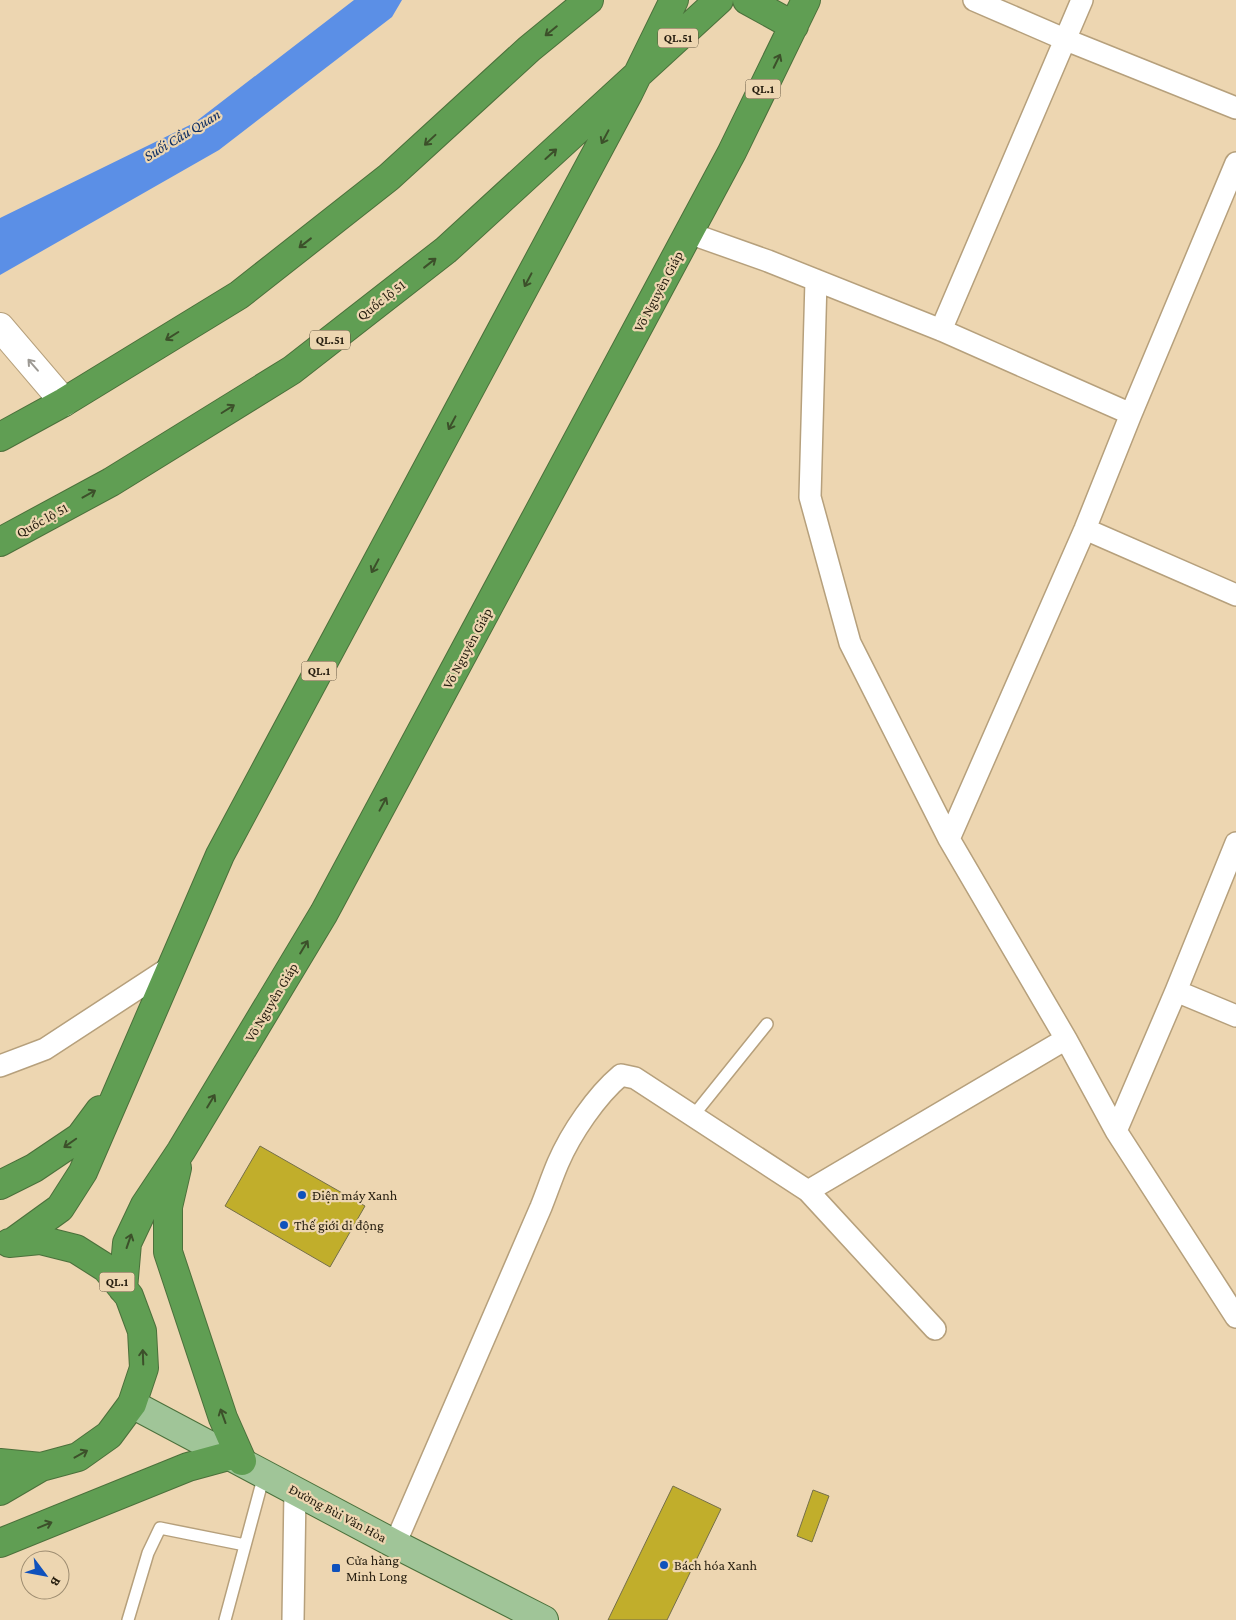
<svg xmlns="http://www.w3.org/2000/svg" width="1236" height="1620" viewBox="0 0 1236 1620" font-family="'Crimson Pro',serif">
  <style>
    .water { fill: #5b8fe6 }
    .building { fill: #c1ae2b; stroke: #756f49 }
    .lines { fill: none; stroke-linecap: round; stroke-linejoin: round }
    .lane-casing { stroke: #b6a07c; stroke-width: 14 }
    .street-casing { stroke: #b6a07c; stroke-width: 24 }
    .secondary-casing { stroke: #b6a07c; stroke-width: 30 }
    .primary-casing { stroke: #4b703b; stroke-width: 30 }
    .highway-casing { stroke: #4b703b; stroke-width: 30 }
    .lane { stroke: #fff; stroke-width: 11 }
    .street { stroke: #fff; stroke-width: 21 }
    .secondary { stroke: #fff; stroke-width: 28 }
    .primary { stroke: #a0c598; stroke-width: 28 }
    .highway { stroke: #609e53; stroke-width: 28 }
    .oneway { stroke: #3c502a }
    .oneway2 { stroke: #9c9993 }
    .poi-dot { fill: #0f51bc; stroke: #edd6b1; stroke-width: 2 }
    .labels { text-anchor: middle; stroke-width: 4.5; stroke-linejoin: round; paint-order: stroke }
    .shield { fill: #edd6b1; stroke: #60543f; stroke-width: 1 }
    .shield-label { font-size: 12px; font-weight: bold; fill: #241c0e }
    .street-label { font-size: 14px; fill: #241c0e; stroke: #edd6b1 }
    .poi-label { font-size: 14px; fill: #241c0e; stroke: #edd6b1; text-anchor: start }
    .water-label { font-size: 15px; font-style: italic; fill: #0d2d63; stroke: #edd6b1 }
  </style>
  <rect width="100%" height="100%" fill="#edd6b1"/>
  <!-- water -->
  <path class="water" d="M354,0H402L392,17L219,150L0,275V218L194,123Z"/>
  <!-- building -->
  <path class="building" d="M260,1146L365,1206L330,1267L225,1206Z
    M673,1486L721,1509L667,1620H608Z
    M813,1490L829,1496L812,1542L797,1536Z"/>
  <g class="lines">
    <!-- lane casing -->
    <g class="lane-casing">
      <path id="lane" d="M693,1116L767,1024
        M128,1620L148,1553L160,1528L245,1545
        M225,1620L264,1475"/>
    </g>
    <!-- street casing -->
    <g class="street-casing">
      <path id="street" d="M974,0L1064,39L1236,108
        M689,233L768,261L941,330L1131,414
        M816,280L810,497L850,643L949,839L1066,1039L1116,1131L1236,1317
        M941,330L1082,0
        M1085,529L1236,595
        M949,839L1085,529L1131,414L1236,163
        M1176,991L1236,1016
        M0,1066L45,1049L172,966
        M1116,1131L1176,991L1236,843
        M808,1191L935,1329
        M395,1544L541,1207C547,1192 552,1177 558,1163C571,1133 596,1096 621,1075L635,1078L808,1191L1066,1039
        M293,1620L295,1491"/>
    </g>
    <!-- secondary casing -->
    <g class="secondary-casing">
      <path id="secondary" d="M0,327L64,402"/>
    </g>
    <!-- primary casing -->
    <g class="primary-casing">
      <path id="primary" d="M132,1404L395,1544L544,1620"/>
    </g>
    <!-- highway casing -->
    <g class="highway-casing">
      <path id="highway" d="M747,0L794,26
        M0,437L64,402L239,295L389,177L529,49L589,0
        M0,542L111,482L292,370L446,250L719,0
        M177,1168L168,1207V1252L223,1418L242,1461
        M0,1185L34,1168L80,1137L100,1110
        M13,1242L60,1208L83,1172L220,855L628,94L674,0
        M123,1289L127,1243L145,1205L181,1151L324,913L732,152L806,0
        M0,1463L41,1467L78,1457L109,1435L132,1404L144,1368L142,1331L129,1296L106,1268L76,1249L40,1240L9,1243
        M0,1491L41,1467
        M0,1543L188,1467L232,1455"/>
    </g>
    <!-- lane -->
    <use href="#lane" class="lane"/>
    <!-- street -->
    <use href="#street" class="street"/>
    <!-- secondary -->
    <use href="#secondary" class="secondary"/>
    <!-- primary -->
    <use href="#primary" class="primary"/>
    <!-- highway -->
    <use href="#highway" class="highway"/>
  </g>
  <!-- one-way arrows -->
  <defs><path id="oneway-shaft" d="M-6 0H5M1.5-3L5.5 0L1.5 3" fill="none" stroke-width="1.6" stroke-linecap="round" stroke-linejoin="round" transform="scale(1.25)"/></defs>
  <g class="oneway">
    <use href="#oneway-shaft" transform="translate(551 31) rotate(141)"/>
    <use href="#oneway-shaft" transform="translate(777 61) rotate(-64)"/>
    <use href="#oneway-shaft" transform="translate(605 137) rotate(118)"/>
    <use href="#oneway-shaft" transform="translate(430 140) rotate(137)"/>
    <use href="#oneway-shaft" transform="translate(551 154) rotate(-42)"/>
    <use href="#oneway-shaft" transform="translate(305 243) rotate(142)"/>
    <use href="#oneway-shaft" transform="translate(430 263) rotate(-38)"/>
    <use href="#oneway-shaft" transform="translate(528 280) rotate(118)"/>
    <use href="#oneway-shaft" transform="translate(172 336) rotate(148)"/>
    <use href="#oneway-shaft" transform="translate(228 409) rotate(-32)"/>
    <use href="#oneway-shaft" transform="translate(452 423) rotate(118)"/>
    <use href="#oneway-shaft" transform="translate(89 494) rotate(-29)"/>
    <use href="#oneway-shaft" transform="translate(375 566) rotate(118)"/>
    <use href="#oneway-shaft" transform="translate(383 804) rotate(-62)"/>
    <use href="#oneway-shaft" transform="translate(304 947) rotate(-59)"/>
    <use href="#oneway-shaft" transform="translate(211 1101) rotate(-59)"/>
    <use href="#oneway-shaft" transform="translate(70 1143) rotate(145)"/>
    <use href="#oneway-shaft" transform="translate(129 1241) rotate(-71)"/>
    <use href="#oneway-shaft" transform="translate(143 1357) rotate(-92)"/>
    <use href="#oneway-shaft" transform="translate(223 1416) rotate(-110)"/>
    <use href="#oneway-shaft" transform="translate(81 1454) rotate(-29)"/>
    <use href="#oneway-shaft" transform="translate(45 1525) rotate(-22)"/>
  </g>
  <use class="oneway2" href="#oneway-shaft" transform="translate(33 365) rotate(-131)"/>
  <!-- markers -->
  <g class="poi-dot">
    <circle cx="302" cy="1195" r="5"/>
    <circle cx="284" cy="1225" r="5"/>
    <circle cx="664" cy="1565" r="5"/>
    <rect x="331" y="1563" width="10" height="10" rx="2.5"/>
  </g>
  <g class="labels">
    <!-- shield labels -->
    <g class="shield">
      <rect x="658" y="28.5" width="40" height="19" rx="4"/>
      <rect x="745.5" y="79.5" width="35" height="19" rx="4"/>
      <rect x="310" y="330.5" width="40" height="19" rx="4"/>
      <rect x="301.5" y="661.5" width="35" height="19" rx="4"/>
      <rect x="99.5" y="1272.5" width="35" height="19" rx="4"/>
    </g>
    <g class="shield-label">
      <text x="678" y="42">QL.51</text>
      <text x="763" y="93">QL.1</text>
      <text x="330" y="344">QL.51</text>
      <text x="319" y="675">QL.1</text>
      <text x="117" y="1286">QL.1</text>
    </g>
    <!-- street labels -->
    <g class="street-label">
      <text transform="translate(658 291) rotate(-62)" y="5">Võ Nguyên Giáp</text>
      <text transform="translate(381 300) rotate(-38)" y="5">Quốc lộ 51</text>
      <text transform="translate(42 520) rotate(-29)" y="5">Quốc lộ 51</text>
      <text transform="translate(467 648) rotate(-62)" y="5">Võ Nguyên Giáp</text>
      <text transform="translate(271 1002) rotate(-59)" y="5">Võ Nguyên Giáp</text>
      <text transform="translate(338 1513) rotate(28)" y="5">Đường Bùi Văn Hòa</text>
    </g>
    <!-- poi labels -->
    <g class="poi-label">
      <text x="312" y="1200">Điện máy Xanh</text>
      <text x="294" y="1230">Thế giới di động</text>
      <text x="346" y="1565">Cửa hàng<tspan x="346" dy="16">Minh Long</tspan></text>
      <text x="674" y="1570">Bách hóa Xanh</text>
    </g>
    <!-- water labels -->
    <g class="water-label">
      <text transform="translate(182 135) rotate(-31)" y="5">Suối Cầu Quan</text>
    </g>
  </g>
  <!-- north arrow -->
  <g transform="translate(45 1575) rotate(122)"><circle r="24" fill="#edd6b1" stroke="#9d8c70"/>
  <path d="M0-4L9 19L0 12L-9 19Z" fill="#0f51bc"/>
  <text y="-8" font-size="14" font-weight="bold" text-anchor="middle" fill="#241c0e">B</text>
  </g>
</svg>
